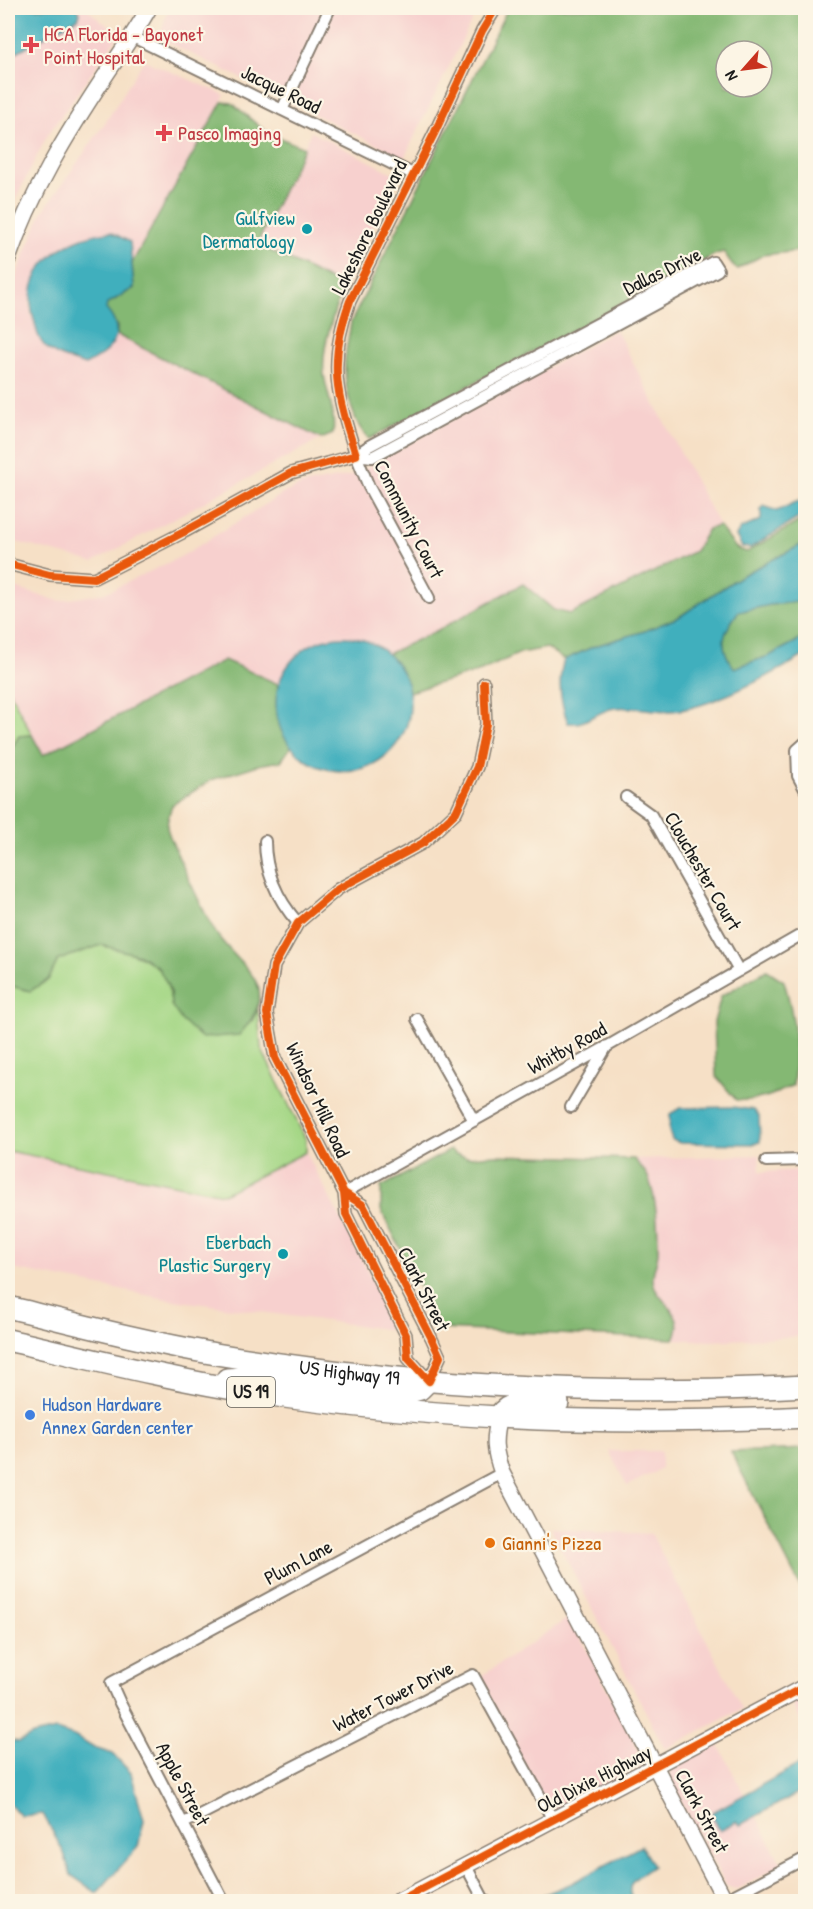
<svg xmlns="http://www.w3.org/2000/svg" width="813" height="1909" viewBox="0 0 813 1909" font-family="'Patrick Hand',sans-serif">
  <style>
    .built { fill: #f7d0ce }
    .green { fill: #a5d786; stroke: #607a51; stroke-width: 1.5 }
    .forest { fill: #84b873; stroke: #506a48; stroke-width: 1.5; fill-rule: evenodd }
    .water { fill: #40afbd; stroke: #2e666c; stroke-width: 1.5 }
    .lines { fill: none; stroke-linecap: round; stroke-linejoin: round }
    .street-casing { stroke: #897e71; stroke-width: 14 }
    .secondary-casing { stroke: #897e71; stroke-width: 18 }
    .highway-casing { stroke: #897e71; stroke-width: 24 }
    .street { stroke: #fff; stroke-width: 10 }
    .secondary { stroke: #fff; stroke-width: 15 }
    .highway { stroke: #fff; stroke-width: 21 }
    .cycleway-casing { stroke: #fcf5e5; stroke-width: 11 }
    .cycleway { stroke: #e8590c; stroke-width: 8 }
    .health-dot { fill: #e0444e; stroke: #fcf5e5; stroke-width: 2 }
    .culture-dot { fill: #0f9aa8; stroke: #fcf5e5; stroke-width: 2 }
    .shop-dot { fill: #3f7fe0; stroke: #fcf5e5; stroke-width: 2 }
    .food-dot { fill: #e8710a; stroke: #fcf5e5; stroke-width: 2 }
    .labels { text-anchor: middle; stroke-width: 4.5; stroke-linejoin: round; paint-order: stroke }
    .shield { fill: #fcf5e5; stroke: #5f5d58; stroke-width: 1.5 }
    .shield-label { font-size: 18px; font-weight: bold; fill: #1c1c1c }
    .health-label { font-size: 20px; fill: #be3a42; stroke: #fcf5e5; text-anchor: start }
    .street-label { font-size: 20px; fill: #1c1c1c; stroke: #fcf5e5 }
    .culture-label { font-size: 20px; fill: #0d838f; stroke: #fcf5e5; text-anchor: end }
    .shop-label { font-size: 20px; fill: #366cbe; stroke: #fcf5e5; text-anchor: start }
    .food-label { font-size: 20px; fill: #c56008; stroke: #fcf5e5; text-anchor: start }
  </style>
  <rect width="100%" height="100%" fill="#fcf5e5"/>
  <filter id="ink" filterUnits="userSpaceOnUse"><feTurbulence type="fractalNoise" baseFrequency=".0167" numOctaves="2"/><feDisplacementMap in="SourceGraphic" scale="12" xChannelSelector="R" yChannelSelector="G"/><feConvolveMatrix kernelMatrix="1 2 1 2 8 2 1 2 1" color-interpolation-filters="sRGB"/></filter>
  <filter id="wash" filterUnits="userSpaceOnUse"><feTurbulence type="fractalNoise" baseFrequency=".008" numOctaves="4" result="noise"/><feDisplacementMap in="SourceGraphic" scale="24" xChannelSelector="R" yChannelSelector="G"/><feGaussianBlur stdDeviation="1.35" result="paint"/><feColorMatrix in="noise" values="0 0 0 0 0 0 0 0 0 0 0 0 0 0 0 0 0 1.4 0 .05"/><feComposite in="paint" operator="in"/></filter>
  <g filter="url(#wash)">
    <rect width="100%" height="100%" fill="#f6e0c6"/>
    <!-- built -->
    <path class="built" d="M8,8H86L100,20L120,33L47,136L8,214Z
      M169,8H478L404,158L159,38Z
      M144,60L225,95L132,263L130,242L29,301L31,314L41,342L104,354L117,335L321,439L93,562L8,540V303L19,268L42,213L107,120Z
      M311,132L397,175L342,286L257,244Z
      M616,330L719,526L708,529L695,551L570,614L554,610L523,584L388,655L367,641L347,637L304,648L288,664L278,684L224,660L43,755L10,692H8V586L59,601L105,593L182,556L284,493L302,485L353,475Z
      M8,1151L223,1194L306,1152L399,1331L166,1299L8,1268Z
      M759,1155L760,1172L805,1170V1336L710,1341L674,1339L678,1330L674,1312L660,1297L653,1279L658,1253L634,1159Z
      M609,1451H661V1469L627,1486Z
      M550,1528L651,1533L742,1709L665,1749Z
      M570,1617L646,1765L548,1814L480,1677Z
      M805,1695V1729L791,1703Z
      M717,1742L744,1794L711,1812L720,1830L738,1821L740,1825L756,1816L782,1865L738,1889L727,1887L668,1778L673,1765Z"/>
    <!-- green -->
    <path class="green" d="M8,692H10L32,735L19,736L8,755Z
      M101,945C139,955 168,959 171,1005L252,1021L258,1009L261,1048L306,1140V1152L223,1194L8,1151V985L30,991L48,980L58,960Z"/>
    <!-- forest -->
    <path class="forest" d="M508,8H805V247L799,251L763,255L737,269L733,266L724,252L716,254L369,439C354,426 345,390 345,369C344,354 349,337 351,322ZM726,51H762V87H726Z
      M222,102L232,103L266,132L304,148L257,244L342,286C335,313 321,346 324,374C327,395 336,413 333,434L321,439L117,335V325L105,309L107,304L134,288L132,263Z
      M805,518V543L741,576L679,617L645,631L595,646L564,660L547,648L520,653L481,671L409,692L401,671L387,654L436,631L523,584L554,610L570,614L695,551L708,529L719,526L736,548L747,552Z
      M805,601V637L769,656L734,668C716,642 722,636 738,612L770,605Z
      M224,660L278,684C274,711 277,723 291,747L281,761L258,765L211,780L172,805C170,811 167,820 167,827C168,837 210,926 218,936C247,974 283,986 239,1035L202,1038L182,1021L171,1005L170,990L158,967L139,955L101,945L58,960L48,980L30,991L8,985V755L19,736L32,735L43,755Z
      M767,970L784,981C795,1019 798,1046 793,1085C774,1095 758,1102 736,1100L716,1076L714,1022L721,996Z
      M450,1150L456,1154L467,1157L496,1155L634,1159C638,1164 645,1170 648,1177C657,1200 658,1226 658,1251C658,1260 653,1269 653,1278C654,1304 689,1310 674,1339L440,1329L381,1210V1187Z
      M805,1449H806L805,1596L731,1452Z"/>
    <!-- water -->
    <path class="water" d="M8,8H77L80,13L78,18L8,57Z
      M111,232L130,242L134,288L107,304L106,309C129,335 110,352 85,365C71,360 49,355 41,341C38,336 36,329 35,323C17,270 63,236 111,232Z
      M805,500V514L750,548L742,547L736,536L740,529L761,520V509L764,506L777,511L796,502Z
      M805,543V601L770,605L738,612C723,634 717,644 734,668L769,656L805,637V655C774,674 706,710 670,711C652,711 633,706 615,708C598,710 586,726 568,723C560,702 557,681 564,660L595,646L645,631L679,617L741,576Z
      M276 704a67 67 0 1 1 134 0a67 67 0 1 1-134 0Z
      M733,1107L754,1110L759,1116L760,1142L753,1144L680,1143L672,1140L669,1131L670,1114L680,1108Z
      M56,1730L74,1736L94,1748L113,1754L131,1773L144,1820L138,1847L97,1893L71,1875L64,1853L43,1814L21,1816L8,1802V1740L19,1742L33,1735Z
      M805,1761V1789L740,1825L737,1821L720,1831L711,1813Z
      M641,1846L653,1866C638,1877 623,1881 633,1901H532L531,1900L570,1884Z"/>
  </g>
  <g filter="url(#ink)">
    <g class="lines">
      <!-- street casing -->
      <g class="street-casing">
        <path id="street" d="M133,37L413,174
          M282,110L330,8
          M713,262L718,270L372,457L356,455L369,446Z
          M356,455L369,487L429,598
          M8,564L50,575L94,578L184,532L291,473L356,455C337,395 327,363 350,301L434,134L482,31L496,8
          M806,742L797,750L798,776L806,791
          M626,797L651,815L739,971
          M265,841C265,873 277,899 298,923
          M417,1019L474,1121
          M571,1107L607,1046
          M766,1161L806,1160
          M344,1193L363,1205L431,1337L440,1357L429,1381L408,1358L406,1335L346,1214L344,1193L275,1058L267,1013L274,966L298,923L338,889L423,843L456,812L477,767L486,724L484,683
          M344,1193L608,1046L806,932
          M184,1823L473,1675L552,1818
          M466,1866L485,1902
          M725,1900L806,1858
          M224,1902L120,1703L111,1683L502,1473"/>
      </g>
      <!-- secondary casing -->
      <g class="secondary-casing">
        <path id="secondary" d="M8,259C31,192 68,132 107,73C122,51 136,31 149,8
          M499,1417C493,1440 494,1450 502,1473L726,1902
          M397,1902L806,1686"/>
      </g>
      <!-- highway casing -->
      <g class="highway-casing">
        <g id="highway">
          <path id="s1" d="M8,1307C77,1324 146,1342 216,1354C411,1387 608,1396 806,1386"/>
          <path d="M8,1340C90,1359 173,1380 257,1393C438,1420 622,1426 806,1417"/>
          <path d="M227,1379L261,1377L401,1394L420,1389L428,1381"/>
          <path d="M499,1416C511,1397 538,1403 558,1403"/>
        </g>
      </g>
      <!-- street -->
      <use href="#street" class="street"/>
      <!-- secondary -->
      <use href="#secondary" class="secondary"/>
      <!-- highway -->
      <use href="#highway" class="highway"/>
      <!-- cycleway casing -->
      <g class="cycleway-casing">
        <path id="cycleway" d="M8,564L50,575L94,578L184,532L291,473L356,455C337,395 327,363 350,301L434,134L482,31L496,8
          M344,1193L363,1205L431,1337L440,1357L429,1381L408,1358L406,1335L346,1214L344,1193L275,1058L267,1013L274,966L298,923L338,889L423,843L456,812L477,767L486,724L484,683
          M397,1902L806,1686"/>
      </g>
      <!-- cycleway -->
      <use href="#cycleway" class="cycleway"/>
    </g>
  </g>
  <!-- markers -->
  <g class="health-dot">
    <path d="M28 36h6v6h6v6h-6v6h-6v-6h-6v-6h6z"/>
    <path d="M161 124h6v6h6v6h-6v6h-6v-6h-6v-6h6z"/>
  </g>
  <g class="culture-dot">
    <circle cx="307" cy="229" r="6"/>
    <circle cx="283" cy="1254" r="6"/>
  </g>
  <circle class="shop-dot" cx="30" cy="1415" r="6"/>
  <circle class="food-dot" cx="490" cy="1543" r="6"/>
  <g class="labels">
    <!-- shield labels -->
    <rect class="shield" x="227" y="1377" width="48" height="30" rx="4.5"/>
    <g class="shield-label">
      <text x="251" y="1398">US 19</text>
    </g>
    <!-- health labels -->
    <g class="health-label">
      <text x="44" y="41">HCA Florida - Bayonet<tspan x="44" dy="23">Point Hospital</tspan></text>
      <text x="178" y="140">Pasco Imaging</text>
    </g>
    <!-- street labels -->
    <g class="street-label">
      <text transform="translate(281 89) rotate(26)" y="7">Jacque Road</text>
      <text transform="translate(369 227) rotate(-64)" y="7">Lakeshore Boulevard</text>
      <text transform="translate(662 271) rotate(-26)" y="7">Dallas Drive</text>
      <text transform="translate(409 519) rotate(63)" y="7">Community Court</text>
      <text transform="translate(703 871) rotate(60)" y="7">Clouchester Court</text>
      <text transform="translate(567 1048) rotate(-29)" y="7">Whitby Road</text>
      <text transform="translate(318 1100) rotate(65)" y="7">Windsor Mill Road</text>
      <text transform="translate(424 1289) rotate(63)" y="7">Clark Street</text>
      <text dy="7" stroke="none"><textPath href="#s1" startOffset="348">US Highway 19</textPath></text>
      <text transform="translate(298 1562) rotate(-28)" y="7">Plum Lane</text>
      <text transform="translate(393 1696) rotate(-27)" y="7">Water Tower Drive</text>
      <text transform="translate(594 1779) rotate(-27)" y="7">Old Dixie Highway</text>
      <text transform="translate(183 1784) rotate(62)" y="7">Apple Street</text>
      <text transform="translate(702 1811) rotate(62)" y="7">Clark Street</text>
    </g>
    <!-- culture labels -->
    <g class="culture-label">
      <text x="295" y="225">Gulfview<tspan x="295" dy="23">Dermatology</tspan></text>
      <text x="271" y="1249">Eberbach<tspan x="271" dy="23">Plastic Surgery</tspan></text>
    </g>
    <!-- shop labels -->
    <g class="shop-label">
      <text x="42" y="1411">Hudson Hardware<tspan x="42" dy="23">Annex Garden center</tspan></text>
    </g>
    <!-- food labels -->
    <g class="food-label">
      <text x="502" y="1550">Gianni's Pizza</text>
    </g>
  </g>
  <!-- margin -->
  <rect width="813" height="1909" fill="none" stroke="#fcf5e5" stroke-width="30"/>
  <!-- north arrow -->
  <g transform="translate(744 69) rotate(242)"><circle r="28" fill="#fcf5e5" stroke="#a29e95" stroke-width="1.5"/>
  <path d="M0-4.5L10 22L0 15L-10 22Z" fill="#c8321e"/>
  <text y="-9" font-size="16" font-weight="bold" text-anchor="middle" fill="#1c1c1c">N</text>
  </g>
</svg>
